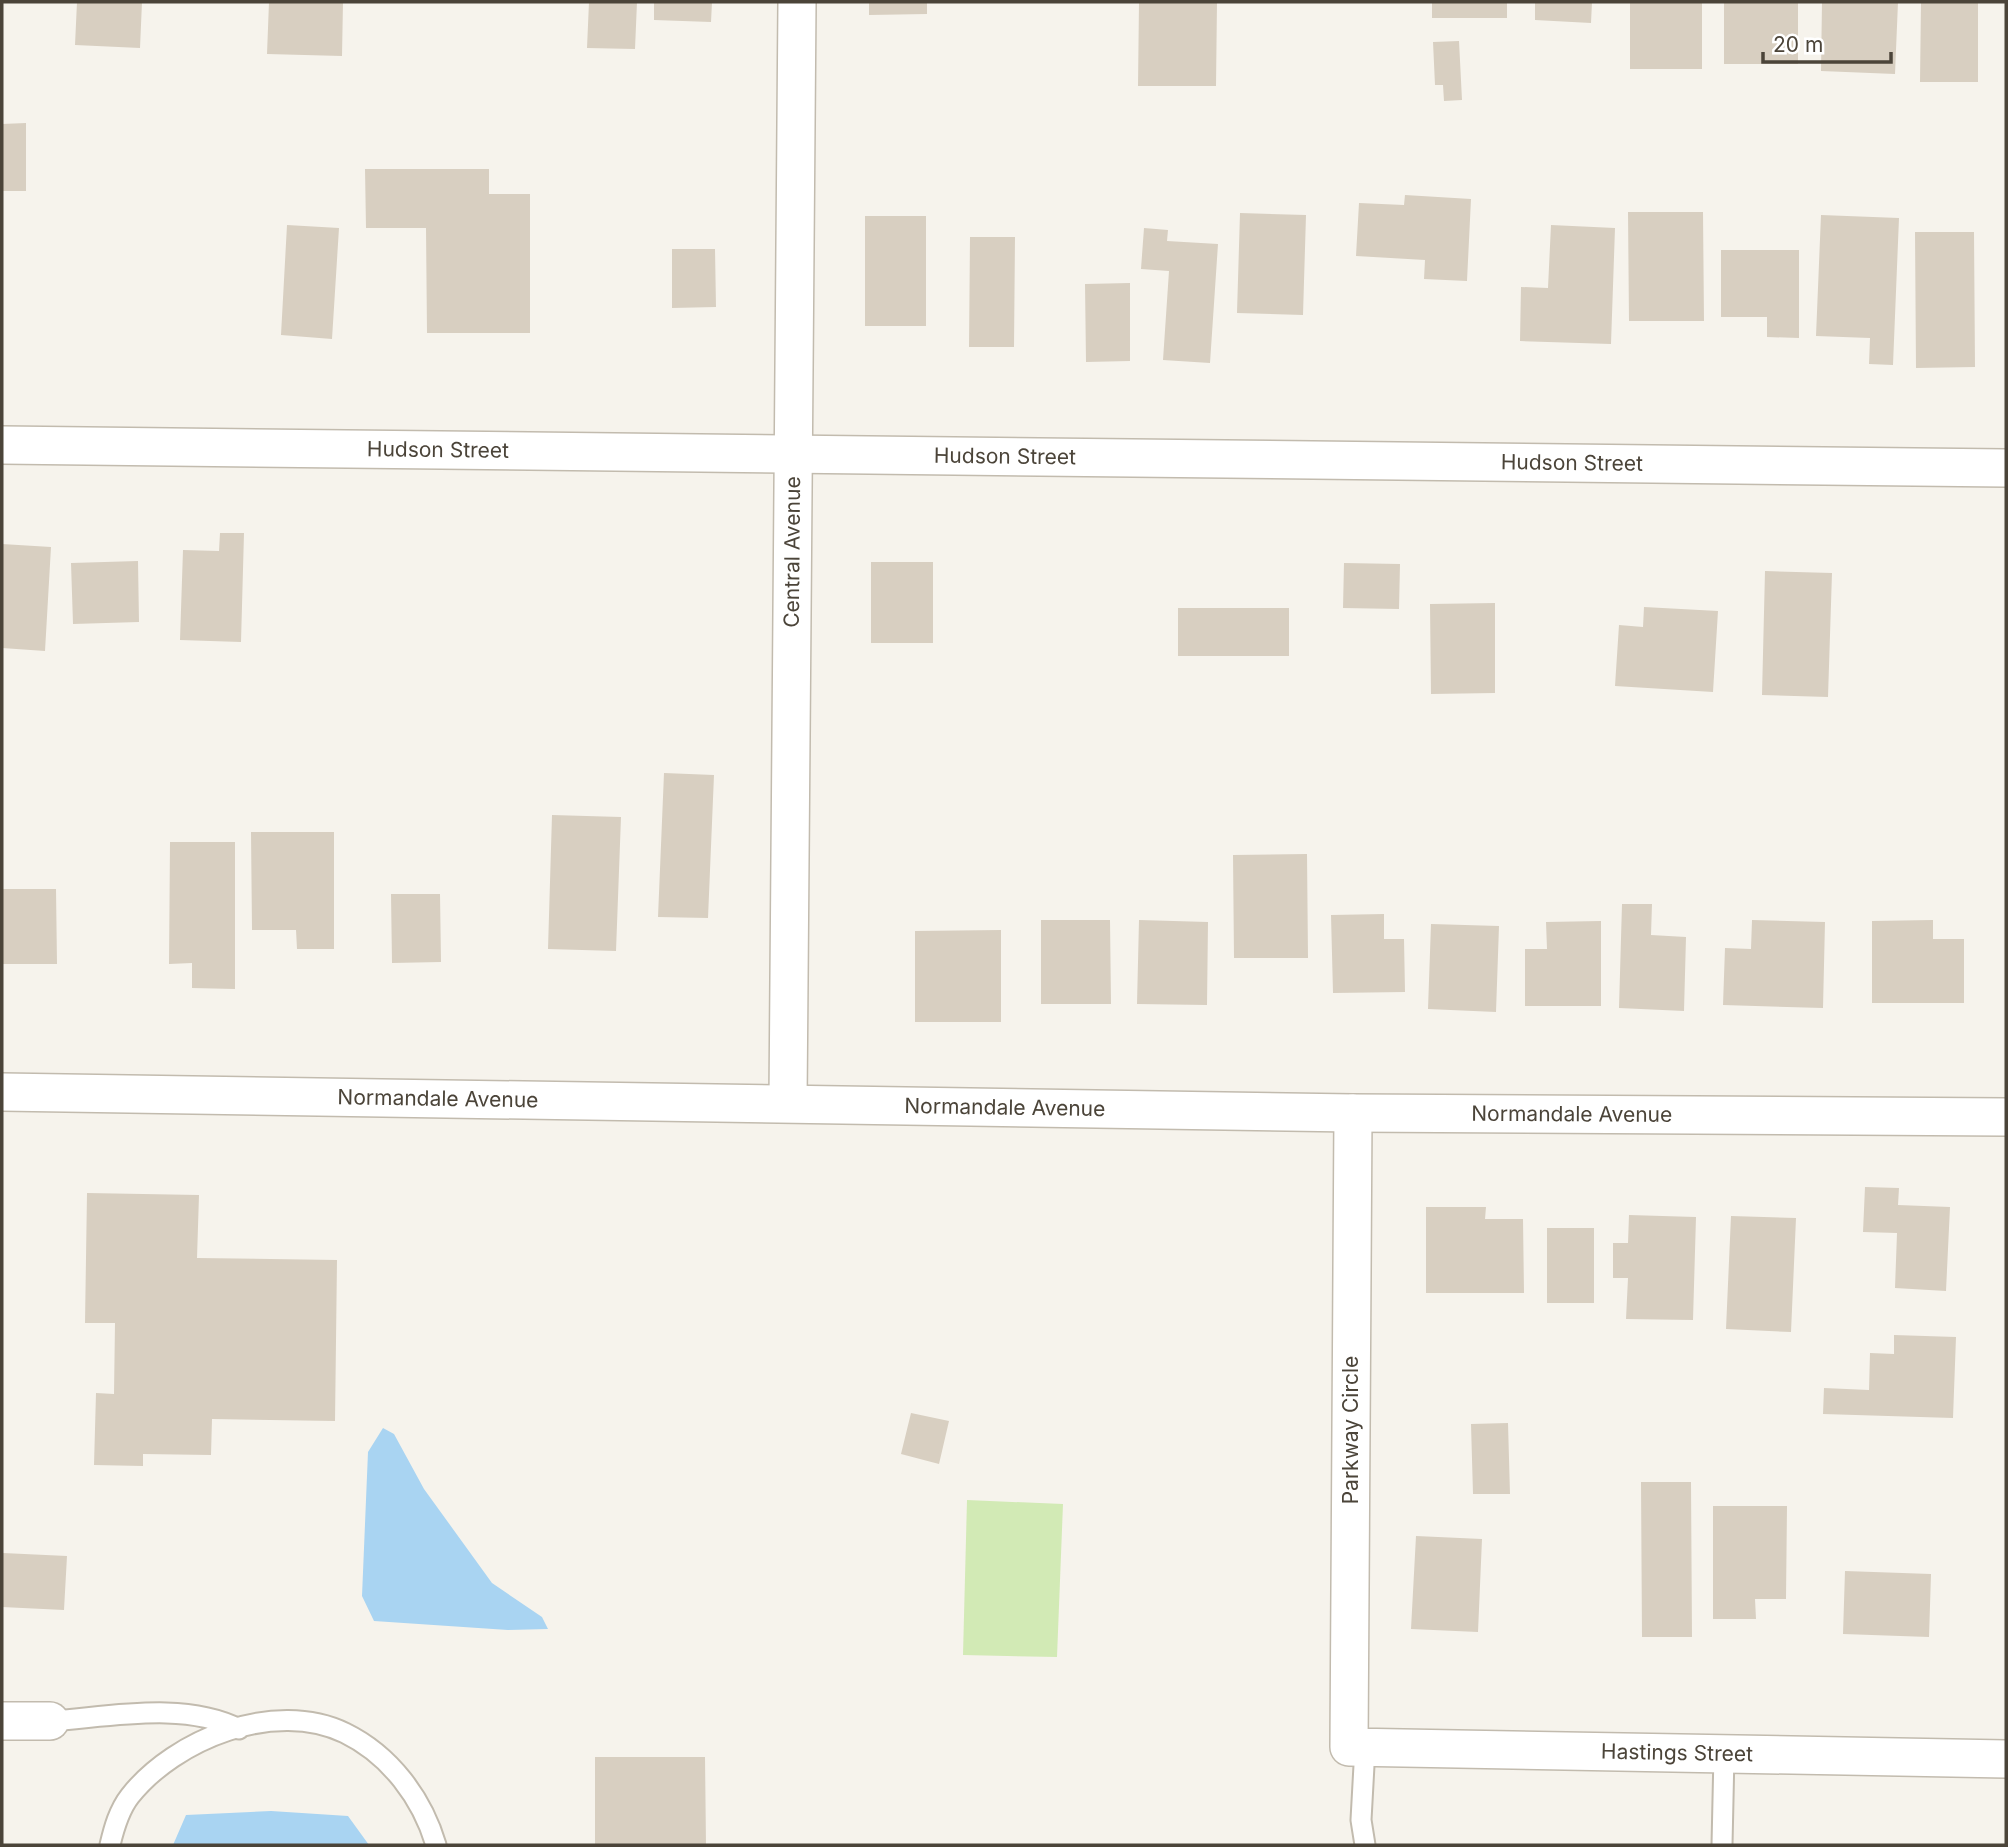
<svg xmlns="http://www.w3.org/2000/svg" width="2008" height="1847" viewBox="0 0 2008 1847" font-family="Inter,sans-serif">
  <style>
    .green { fill: #d2eab5 }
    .water { fill: #a9d4f2 }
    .building { fill: #d8cfc1 }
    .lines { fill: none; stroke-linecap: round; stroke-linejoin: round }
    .service-casing { stroke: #c2bbae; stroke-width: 23 }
    .minor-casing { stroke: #c2bbae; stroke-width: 40 }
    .service { stroke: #fff; stroke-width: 19 }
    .minor { stroke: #fff; stroke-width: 37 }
    .labels { text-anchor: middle; stroke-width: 5; stroke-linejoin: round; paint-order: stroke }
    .street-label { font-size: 21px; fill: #4b4439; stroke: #fff }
  </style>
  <rect width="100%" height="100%" fill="#f6f3ec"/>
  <!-- green -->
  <path class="green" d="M967,1500L1063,1504L1057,1657L963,1655Z"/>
  <!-- water -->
  <path class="water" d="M383,1428L394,1434L424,1489L492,1583L542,1617L548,1629L508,1630L374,1621L362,1596L368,1452Z
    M271,1811L348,1816L369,1845H173L186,1815Z"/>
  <!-- building -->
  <path class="building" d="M77,2H142L140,48L75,45Z
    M269,2H343L342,56L267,54Z
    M589,2H637L635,49L587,48Z
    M654,2H712L711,22L654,20Z
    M869,2H927V14L869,15Z
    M1139,2H1217L1216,86H1138Z
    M1432,2H1507V18H1432Z
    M1535,2H1592L1591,23L1535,20Z
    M1630,2H1702V69H1630Z
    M1724,2H1798V64H1724Z
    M1822,2H1898L1895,74L1821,71Z
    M1921,2H1978V82H1920Z
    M1459,41L1462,100L1444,101L1443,85H1435L1433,42Z
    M26,123V191H2V124Z
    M365,169H489V194H530V333H427L426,228H366Z
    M1405,195L1471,199L1467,281L1424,279L1425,260L1356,256L1359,203L1404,205Z
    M1628,212H1703L1704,321H1629Z
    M1240,213L1306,215L1303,315L1237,313Z
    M1821,215L1899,218L1893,365L1869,364L1870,338L1816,336Z
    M865,216H926V326H865Z
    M287,225L339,228L332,339L281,335Z
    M1551,225L1615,228L1611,344L1520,341L1521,287L1548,288Z
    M1144,228L1168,230L1167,241L1218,244L1210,363L1163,360L1169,271L1141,269Z
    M1915,232H1974L1975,367L1916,368Z
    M970,237H1015L1014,347H969Z
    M672,249H715L716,307L672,308Z
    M1721,250H1799V338L1767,337V317H1721Z
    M1130,283V361L1086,362L1085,284Z
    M220,533H244L241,642L180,640L183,550L219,551Z
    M2,544L51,547L45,651L2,648Z
    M138,561L139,622L73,624L71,563Z
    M871,562H933V643H871Z
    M1344,563L1400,564L1399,609L1343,608Z
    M1765,571L1832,573L1828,697L1762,695Z
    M1495,603V693L1431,694L1430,604Z
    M1644,607L1718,611L1713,692L1615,686L1619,625L1643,627Z
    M1178,608H1289V656H1178Z
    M664,773L714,775L708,918L658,917Z
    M552,815L621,817L616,951L548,949Z
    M251,832H334V949H297L296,930H252Z
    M170,842H235V989L192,988V963L169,964Z
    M1307,854L1308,958H1234L1233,855Z
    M2,889H56L57,964H2Z
    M391,894H440L441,962L392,963Z
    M1622,904H1652L1651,935L1686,937L1684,1011L1619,1008Z
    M1384,914V939H1404L1405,992L1333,993L1331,915Z
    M1041,920H1110L1111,1004H1041Z
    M1139,920L1208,922L1207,1005L1137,1004Z
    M1752,920L1825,922L1823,1008L1723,1005L1725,948L1751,949Z
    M1933,920V939H1964V1003H1872V921Z
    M1601,921V1006H1525V949H1547L1546,922Z
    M1431,924L1499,926L1496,1012L1428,1009Z
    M1001,930V1022H915V931Z
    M1865,1187L1899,1188L1898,1205L1950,1207L1946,1291L1895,1288L1897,1233L1863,1232Z
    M87,1193L199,1195L197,1258L337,1260L335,1421L212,1419L211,1455L143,1454V1466L94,1465L96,1393L114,1394L115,1323H85Z
    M1426,1207H1486L1485,1219H1523L1524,1293H1426Z
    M1629,1215L1696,1217L1693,1320L1626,1319L1628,1278H1613V1243H1628Z
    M1731,1216L1796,1218L1791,1332L1726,1329Z
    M1547,1228H1594V1303H1547Z
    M1894,1335L1956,1337L1953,1418L1823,1414L1824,1388L1869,1390L1870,1353L1894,1354Z
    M911,1413L949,1421L939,1464L901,1454Z
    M1508,1423L1510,1494H1473L1471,1424Z
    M1641,1482H1691L1692,1637H1642Z
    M1713,1506H1787L1786,1599H1755L1756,1619H1713Z
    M1416,1536L1482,1539L1478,1632L1411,1629Z
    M3,1553L67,1556L64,1610L2,1607Z
    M1845,1571L1931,1574L1929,1637L1843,1634Z
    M595,1757H705L706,1845H595Z"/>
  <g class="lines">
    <!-- service casing -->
    <g class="service-casing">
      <path id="service" d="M50,1721C110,1717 184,1701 239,1729
        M1365,1747L1361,1820L1365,1845
        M110,1845C114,1828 119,1810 130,1796C175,1739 275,1699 345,1733C390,1755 422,1798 436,1845
        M1722,1845L1724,1754"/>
    </g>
    <!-- minor casing -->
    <g class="minor-casing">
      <g id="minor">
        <path id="s1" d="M2,445L2006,468"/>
        <path id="s2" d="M2,1092L1353,1113L2006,1117"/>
        <path id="s3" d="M788,1102L797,2"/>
        <path id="s4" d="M1353,1113L1349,1747L2006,1759"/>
        <path d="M2,1721H50"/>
      </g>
    </g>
    <!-- service -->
    <use href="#service" class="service"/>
    <!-- minor -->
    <use href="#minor" class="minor"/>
  </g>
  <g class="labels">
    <!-- street labels -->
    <g class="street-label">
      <text dy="7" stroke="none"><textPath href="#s1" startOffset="436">Hudson Street</textPath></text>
      <text dy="7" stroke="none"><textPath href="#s1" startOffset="1003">Hudson Street</textPath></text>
      <text dy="7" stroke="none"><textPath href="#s1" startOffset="1570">Hudson Street</textPath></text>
      <text dy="7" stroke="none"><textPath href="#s3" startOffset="550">Central Avenue</textPath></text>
      <text dy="7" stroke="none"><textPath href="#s2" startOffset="436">Normandale Avenue</textPath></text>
      <text dy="7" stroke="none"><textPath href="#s2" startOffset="1003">Normandale Avenue</textPath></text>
      <text dy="7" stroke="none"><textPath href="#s2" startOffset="1570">Normandale Avenue</textPath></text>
      <text transform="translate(1351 1430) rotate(-90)" y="7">Parkway Circle</text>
      <text dy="7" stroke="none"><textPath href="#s4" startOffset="962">Hastings Street</textPath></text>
    </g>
  </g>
  <!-- border -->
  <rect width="2008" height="1847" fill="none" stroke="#4b4439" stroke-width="7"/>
  <!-- scale -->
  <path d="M1763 52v10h128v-10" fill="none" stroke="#4b4439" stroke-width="3.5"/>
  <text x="1773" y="52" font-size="21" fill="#4b4439" stroke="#ffffff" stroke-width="5" paint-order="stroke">20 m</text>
</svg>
